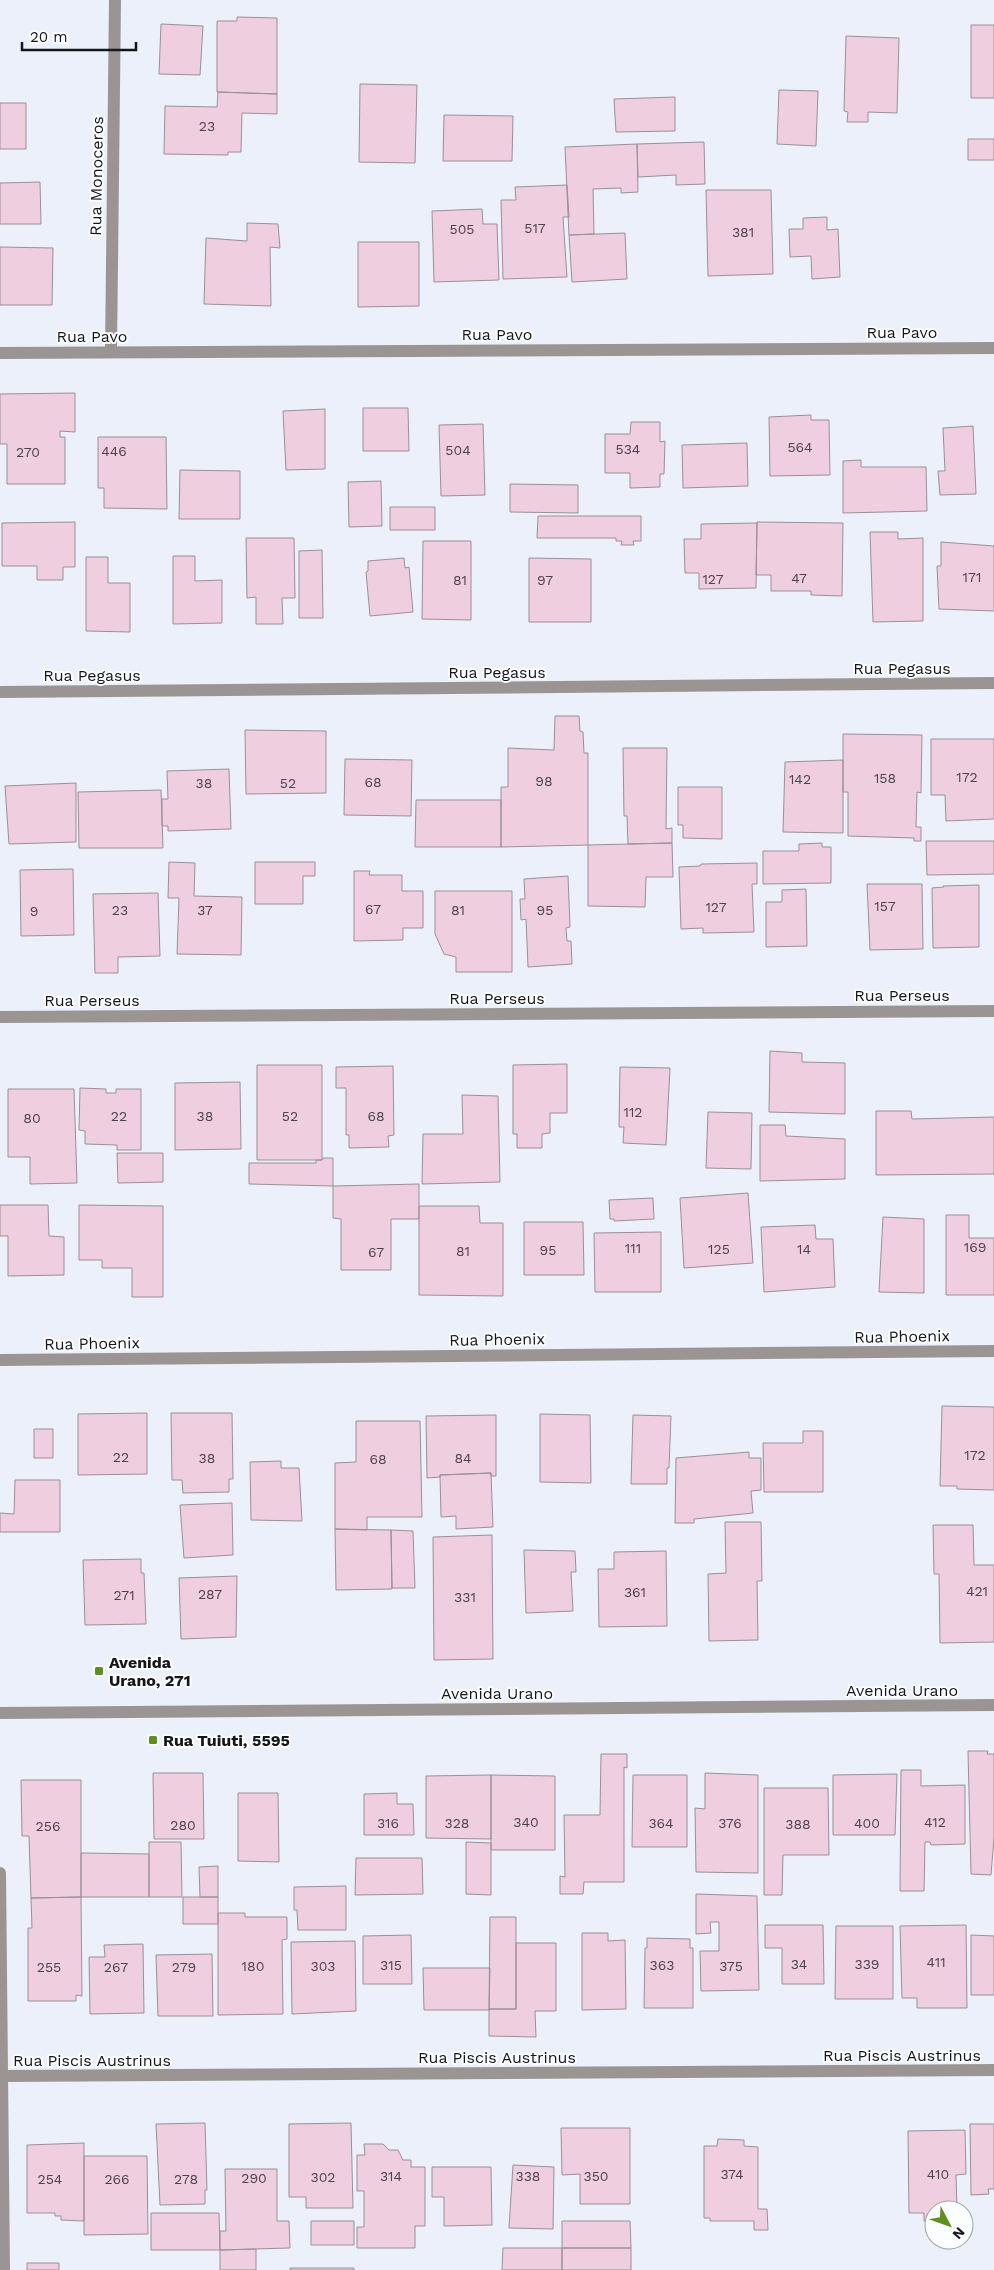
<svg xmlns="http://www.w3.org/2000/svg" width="994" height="2270" viewBox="0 0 994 2270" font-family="'Work Sans',sans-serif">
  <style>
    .building { fill: #efcedf; stroke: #9b9096 }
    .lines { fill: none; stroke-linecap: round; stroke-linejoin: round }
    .minor { stroke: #9a9593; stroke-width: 12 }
    .tertiary { stroke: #9a9593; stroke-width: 12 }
    .poi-dot { fill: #5f8e21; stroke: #fcfdff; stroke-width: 2 }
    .labels { text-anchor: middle; stroke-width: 4; stroke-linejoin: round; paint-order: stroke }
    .number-label { font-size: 14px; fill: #4c444b }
    .street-label { font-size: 16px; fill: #15161a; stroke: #fcfdff }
    .poi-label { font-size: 16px; font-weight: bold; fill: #15161a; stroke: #fcfdff; text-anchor: start }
  </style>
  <rect width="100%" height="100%" fill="#ebf0fa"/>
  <!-- building -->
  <path class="building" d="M237,17L277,18V94L217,92V21H237Z
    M161,24L203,26L200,75L159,74Z
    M971,25H994V98H971Z
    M846,36L899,38L897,113L868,112V122H847L848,112L844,111Z
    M360,84L417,85L415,163L359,162Z
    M779,90L818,91L816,146L777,144Z
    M218,92L277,94V114L242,113L241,152H228V155L164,154L165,106L217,107Z
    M675,97V131L616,132L614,99Z
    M0,103H26V149H0Z
    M444,115L513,116L512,161H443Z
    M968,139H994V160H968Z
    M704,142L705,184L676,185V175L638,177L637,144Z
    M637,144L638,192L621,193V188L593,189L594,234L569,235L565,147Z
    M40,182L41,224H0V183Z
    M567,185L569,217H563L567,277L503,279L501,200H516L515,187Z
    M706,190H771L773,274L708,276Z
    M482,209L483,224H497L499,280L434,282L432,211Z
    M827,217V230L838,229L840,277L812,279L811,256L790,257L789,229H803V218Z
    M247,223L278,224L280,248L270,247L271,306L204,304L206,238L247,241Z
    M625,233L627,279L572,282L569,235Z
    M358,242H419V306L358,307Z
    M0,247L53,248L52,305H0Z
    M75,393V432L60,431V437H65V484H7V444H0V394Z
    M363,408H408L409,451H363Z
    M325,409V469L286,470L283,411Z
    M811,415V420H829L830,475L770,476L769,417Z
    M631,422H660V442L665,441L664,474H660V487L630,488V473H605V434H630Z
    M483,424L485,495L441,496L439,425Z
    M973,426L976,494L940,495L938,471H945L943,428Z
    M98,437H166L167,509L104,508V488H98Z
    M747,443L748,486L683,488L682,445Z
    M861,460V467H926L927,511L843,513V461Z
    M180,470L240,471V519H179Z
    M381,481L382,526L349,527L348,482Z
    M510,484L578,485V513L510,512Z
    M390,507H435V530H390Z
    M538,516H641V541H633L634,545H621L622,541H616V538H537Z
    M75,522V567H63V580H37V566H2V523Z
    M757,522L843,523L842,596L811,595V591H771V575H756Z
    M757,523L756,588L699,589V573H685L684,539H701V524Z
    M870,532H898V539L923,538V621L873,622Z
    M246,538H294L295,598H282L283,624H256V597L247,598Z
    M423,541H471V620L422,619Z
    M941,542L994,546V611L939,609L937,566H941Z
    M322,550L323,618H299V551Z
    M173,556H195V581L222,580V623L173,624Z
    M86,557H108V583H130V632L86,631Z
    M404,558L405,568L409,567L413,612L370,616L366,572L368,571V561Z
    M529,558L591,559V622H529Z
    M555,716H579L580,731L583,732L584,753H588V845L501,847V787H508V748L554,750Z
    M245,730L326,731V793L246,794Z
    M843,734L922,735L921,793L917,792L916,827H921V841H914V838L848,836V792H843Z
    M931,739H994V819L946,821L945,795H931Z
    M623,748H667L666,829L672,828V843L628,844L627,816H624Z
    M345,759L412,760L411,816L344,815Z
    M843,760V833L783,832L785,762Z
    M229,769L231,829L168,831V826H162V799H168L167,771Z
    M76,783V842L9,844L5,786Z
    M678,787H722V839L683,838V825H678Z
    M161,790L163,848H79L78,792Z
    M416,800H501V847H415Z
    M926,841H994V874L927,875Z
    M672,843L673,877H646L645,907L588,906V845Z
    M822,843V847H831V883L763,884V851H799V844Z
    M169,862L195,863L194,896L242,897L241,955L177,954L179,898H168Z
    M255,862H315V876H303V904H255Z
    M757,863V884H752L754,932L703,933V928L681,929L679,867L700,866L701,864Z
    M73,869L74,935L21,936L20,870Z
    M354,871H370L369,875H402V891H423V928H403V940L354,941Z
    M568,876L570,927L566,928L567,941H571L572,964L528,967L526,919L521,920L520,899H525L524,879Z
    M867,884H922L923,949L870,950Z
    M979,885V947L933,948L932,888L944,887L943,886Z
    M806,889L807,946L766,947V902H782V890Z
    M435,891H512V972H456V957L444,954L435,934Z
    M158,893L160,956L118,957V973H95L93,894Z
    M770,1051L802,1053V1062L845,1063V1114L769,1112Z
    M567,1064V1113H550V1133L542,1134V1148H517V1134H513V1065Z
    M257,1065H322V1160H257Z
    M393,1066L394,1135L388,1136L389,1147L349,1148V1135H346V1088H336V1067Z
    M620,1067L670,1068L666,1145L623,1143L624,1127H619Z
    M240,1082L241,1149L175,1150V1083Z
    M80,1088L106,1089V1093H116V1089H141V1150H117V1145L85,1144V1131L79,1130Z
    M8,1089H74L77,1183L30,1184V1157H8Z
    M462,1095L498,1096L500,1182L422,1184L423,1134H463Z
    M876,1111H911L912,1119L994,1117V1174L876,1175Z
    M708,1112L752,1113L751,1169L706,1168Z
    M760,1125H785L786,1136L845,1139V1179L760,1181Z
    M117,1153H163V1182L118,1183Z
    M323,1158H333V1186L249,1184V1163H316V1160H322Z
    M419,1184V1219H391V1270H341V1219L333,1218V1186Z
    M748,1193L753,1263L684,1268L680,1198Z
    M653,1198L654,1219L614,1221V1219H610L609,1200Z
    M0,1205H48L49,1236L64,1237V1275L8,1276V1236H0Z
    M79,1205L163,1206V1297H132V1268H102V1260H79Z
    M419,1206H479L480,1223H503V1296L419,1295Z
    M946,1215H969V1238H994V1295H946Z
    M883,1217L924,1219V1293L879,1292Z
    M524,1222H583L584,1275H524Z
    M815,1225L816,1239H833L835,1287L764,1292L761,1227Z
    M661,1232V1292H595L594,1233Z
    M942,1406L994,1407V1490L957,1489V1486H940Z
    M147,1413V1474L78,1475V1414Z
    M171,1413H232L233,1479H229V1492L183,1493L182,1480H172Z
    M540,1414L590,1415L591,1483L540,1482Z
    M496,1415V1476H491V1473L440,1475V1477L427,1478L426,1416Z
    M633,1415L671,1416L669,1468H667V1484H631Z
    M356,1421H420L422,1517H367V1530L335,1529V1463L356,1462Z
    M34,1429H53V1458H34Z
    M803,1431H823V1492H764L763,1443H803Z
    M749,1452V1458H761V1490L751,1491L753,1513L694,1519V1523H675L676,1458Z
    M281,1461V1468H299L302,1521L251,1520L250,1462Z
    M491,1473L493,1527L456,1529V1516L441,1517L440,1475Z
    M15,1480H60V1532H0V1513L14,1514Z
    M232,1503L233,1555L184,1558L180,1505Z
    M725,1522H761L762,1581H757L758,1640L709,1641L708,1574L726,1573Z
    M933,1525H973L974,1565H994V1642L940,1643L939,1574H934Z
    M335,1529L391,1530L392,1589L336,1590Z
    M391,1530L413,1531L415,1588H392Z
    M492,1535L493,1659L434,1660L433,1537Z
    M524,1550L575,1551L576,1572H571L573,1611L526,1613Z
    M666,1551L667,1626L599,1627L598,1569H614V1552Z
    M141,1559V1573H144L146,1624L85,1625L83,1560Z
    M237,1576L236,1637L181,1639L179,1578Z
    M968,1751H988L987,1754H994V1838L991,1875L971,1874Z
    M601,1754H627V1768L624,1767V1882H584L583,1894H560V1876L565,1877L564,1815H600Z
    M901,1770H921V1786L965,1785V1844L931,1845L930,1842H925L924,1891H900Z
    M153,1773H203L204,1839H154Z
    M705,1773L758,1775V1873L696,1872L695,1808L705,1809Z
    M897,1774L895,1835H833V1775Z
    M491,1775L555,1776V1850H491Z
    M491,1775V1839L426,1838V1776Z
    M633,1775H687V1847H632Z
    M21,1780H81V1897L31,1898L29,1836H22Z
    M764,1788H828L829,1855H783L782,1895H764Z
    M238,1793H278L279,1862L238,1861Z
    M397,1793V1804H413L414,1835H364V1794Z
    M149,1842H181L182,1897H149Z
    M466,1842L491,1843V1895L466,1894Z
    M81,1853L149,1854V1897H81Z
    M356,1858H422L423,1894L355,1895Z
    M218,1866V1897H200L199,1867Z
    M346,1886V1930H298L297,1910H294V1887Z
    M696,1894L757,1896L759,1990L701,1991L700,1951H719V1922H710L711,1933L696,1934Z
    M81,1897L82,1996L76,1995V2001H28V1928H32L31,1898Z
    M183,1897H218V1924H183Z
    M218,1913H245V1917H287V1939L282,1940L283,2014L218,2015Z
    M490,1917H516V2009H489Z
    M765,1925H823L824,1984H782V1948H765Z
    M966,1925L967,2008H917V1998H902L900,1926Z
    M836,1926H893V1999H835Z
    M582,1933H608V1941L625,1940L626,2009L582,2010Z
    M411,1935L412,1984H363V1936Z
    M971,1935L994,1936V1995H971Z
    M647,1938L690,1939V1948H693V2008H644L645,1948H647Z
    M355,1941L356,2011L292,2014L291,1942Z
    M516,1943H556V2011H535L536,2037L489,2036V2009H516Z
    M143,1944L144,2013L90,2014L89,1957H105L104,1945Z
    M212,1954L213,2016H158L156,1955Z
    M423,1968H490L489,2010H424Z
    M205,2123L207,2190H205V2204L160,2205L156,2124Z
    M351,2123L353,2208H306V2197H289V2124Z
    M970,2124H994V2189H988L989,2194L971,2195Z
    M561,2128H630V2204H580V2174L562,2175Z
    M965,2130L966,2174L956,2175L957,2210H934V2221H924V2213H909L908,2131Z
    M718,2139L744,2140V2146L758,2147V2209H767L768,2230H754V2221H710V2218H704V2146H717Z
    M84,2143V2221L61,2220V2216H55V2213H27V2145Z
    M364,2144H383L389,2150H398L403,2160H411V2167H425V2226H415V2248H357V2227H364V2191H357V2155H365Z
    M84,2156H147L148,2234L84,2235Z
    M513,2165L554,2167L553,2229L509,2228Z
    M432,2167H491L492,2225L444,2226V2197H432Z
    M225,2169H277V2221H289L290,2248L220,2250V2231H226Z
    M151,2213H219L220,2250H151Z
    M311,2221H354V2245H311Z
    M562,2221H630L631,2248H562Z
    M503,2248H562V2270H502Z
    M562,2248H631V2270H562Z
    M256,2249V2270H220V2250Z
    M27,2263H59V2270H27Z
    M290,2268H354V2270H290Z"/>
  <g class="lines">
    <!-- minor -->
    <path class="minor" d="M111,352L115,0
      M0,353L994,348
      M0,692L994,683
      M0,1017L994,1011
      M0,1360L994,1351
      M0,1873L4,2270
      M0,2076L994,2070"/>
    <!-- tertiary -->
    <path class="tertiary" d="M0,1713L994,1705"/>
  </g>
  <!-- markers -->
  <g class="poi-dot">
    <rect x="94" y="1666" width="10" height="10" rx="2.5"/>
    <rect x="148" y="1735" width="10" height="10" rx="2.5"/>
  </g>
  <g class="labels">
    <!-- number labels -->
    <g class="number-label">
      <text x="207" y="131">23</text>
      <text x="535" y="233">517</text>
      <text x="462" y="234">505</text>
      <text x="743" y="237">381</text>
      <text x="800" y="452">564</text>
      <text x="628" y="454">534</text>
      <text x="458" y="455">504</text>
      <text x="114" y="456">446</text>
      <text x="28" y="457">270</text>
      <text x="972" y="582">171</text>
      <text x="799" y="583">47</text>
      <text x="713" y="584">127</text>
      <text x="460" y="585">81</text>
      <text x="545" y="585">97</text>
      <text x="967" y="782">172</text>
      <text x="885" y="783">158</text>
      <text x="800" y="784">142</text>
      <text x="544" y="786">98</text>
      <text x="373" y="787">68</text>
      <text x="204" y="788">38</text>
      <text x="288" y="788">52</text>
      <text x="885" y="911">157</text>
      <text x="716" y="912">127</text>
      <text x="373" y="914">67</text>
      <text x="120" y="915">23</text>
      <text x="205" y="915">37</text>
      <text x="458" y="915">81</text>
      <text x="545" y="915">95</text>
      <text x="34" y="916">9</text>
      <text x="633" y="1117">112</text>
      <text x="119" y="1121">22</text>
      <text x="205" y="1121">38</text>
      <text x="290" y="1121">52</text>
      <text x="376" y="1121">68</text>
      <text x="32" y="1123">80</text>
      <text x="975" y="1252">169</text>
      <text x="633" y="1253">111</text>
      <text x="719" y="1254">125</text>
      <text x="804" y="1254">14</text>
      <text x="548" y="1255">95</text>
      <text x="463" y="1256">81</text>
      <text x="376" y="1257">67</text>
      <text x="975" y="1460">172</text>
      <text x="121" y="1462">22</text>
      <text x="207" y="1463">38</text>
      <text x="463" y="1463">84</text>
      <text x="378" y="1464">68</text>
      <text x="977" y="1596">421</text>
      <text x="635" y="1597">361</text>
      <text x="210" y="1599">287</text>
      <text x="124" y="1600">271</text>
      <text x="465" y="1602">331</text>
      <text x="526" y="1827">340</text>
      <text x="935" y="1827">412</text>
      <text x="388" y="1828">316</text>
      <text x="457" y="1828">328</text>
      <text x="661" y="1828">364</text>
      <text x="730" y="1828">376</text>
      <text x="867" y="1828">400</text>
      <text x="798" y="1829">388</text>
      <text x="183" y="1830">280</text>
      <text x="48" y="1831">256</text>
      <text x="936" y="1967">411</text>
      <text x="799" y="1969">34</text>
      <text x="867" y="1969">339</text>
      <text x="391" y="1970">315</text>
      <text x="662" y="1970">363</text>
      <text x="253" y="1971">180</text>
      <text x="323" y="1971">303</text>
      <text x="731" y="1971">375</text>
      <text x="49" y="1972">255</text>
      <text x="116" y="1972">267</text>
      <text x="184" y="1972">279</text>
      <text x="732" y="2179">374</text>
      <text x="938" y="2179">410</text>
      <text x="391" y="2181">314</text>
      <text x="528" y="2181">338</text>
      <text x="596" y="2181">350</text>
      <text x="323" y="2182">302</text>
      <text x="254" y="2183">290</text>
      <text x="50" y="2184">254</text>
      <text x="117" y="2184">266</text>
      <text x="186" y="2184">278</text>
    </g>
    <!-- street labels -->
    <g class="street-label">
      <text transform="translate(96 176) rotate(-89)" y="6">Rua Monoceros</text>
      <text x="902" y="338">Rua Pavo</text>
      <text x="497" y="340">Rua Pavo</text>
      <text x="92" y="342">Rua Pavo</text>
      <text x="902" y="674">Rua Pegasus</text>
      <text x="497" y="678">Rua Pegasus</text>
      <text x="92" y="681">Rua Pegasus</text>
      <text x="902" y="1001">Rua Perseus</text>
      <text x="497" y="1004">Rua Perseus</text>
      <text x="92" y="1006">Rua Perseus</text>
      <text transform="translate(902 1336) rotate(-1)" y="6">Rua Phoenix</text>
      <text transform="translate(497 1339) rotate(-1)" y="6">Rua Phoenix</text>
      <text transform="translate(92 1343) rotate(-1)" y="6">Rua Phoenix</text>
      <text x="902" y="1696">Avenida Urano</text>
      <text x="497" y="1699">Avenida Urano</text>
      <text x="902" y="2061">Rua Piscis Austrinus</text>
      <text x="497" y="2063">Rua Piscis Austrinus</text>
      <text x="92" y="2066">Rua Piscis Austrinus</text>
    </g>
    <!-- poi labels -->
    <g class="poi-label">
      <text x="109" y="1668">Avenida<tspan x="109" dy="18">Urano, 271</tspan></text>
      <text x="163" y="1746">Rua Tuiuti, 5595</text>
    </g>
  </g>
  <!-- north arrow -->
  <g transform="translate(949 2225) rotate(131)"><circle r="24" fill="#fcfdff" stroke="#a0a1a3"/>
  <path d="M0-4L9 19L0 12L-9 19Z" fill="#5f8e21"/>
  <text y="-8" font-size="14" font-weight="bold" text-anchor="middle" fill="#15161a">N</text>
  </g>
  <!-- scale -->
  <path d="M22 42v8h114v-8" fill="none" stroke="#15161a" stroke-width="2.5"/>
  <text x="30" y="42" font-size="15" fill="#15161a" stroke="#fcfdff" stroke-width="4" paint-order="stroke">20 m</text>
</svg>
